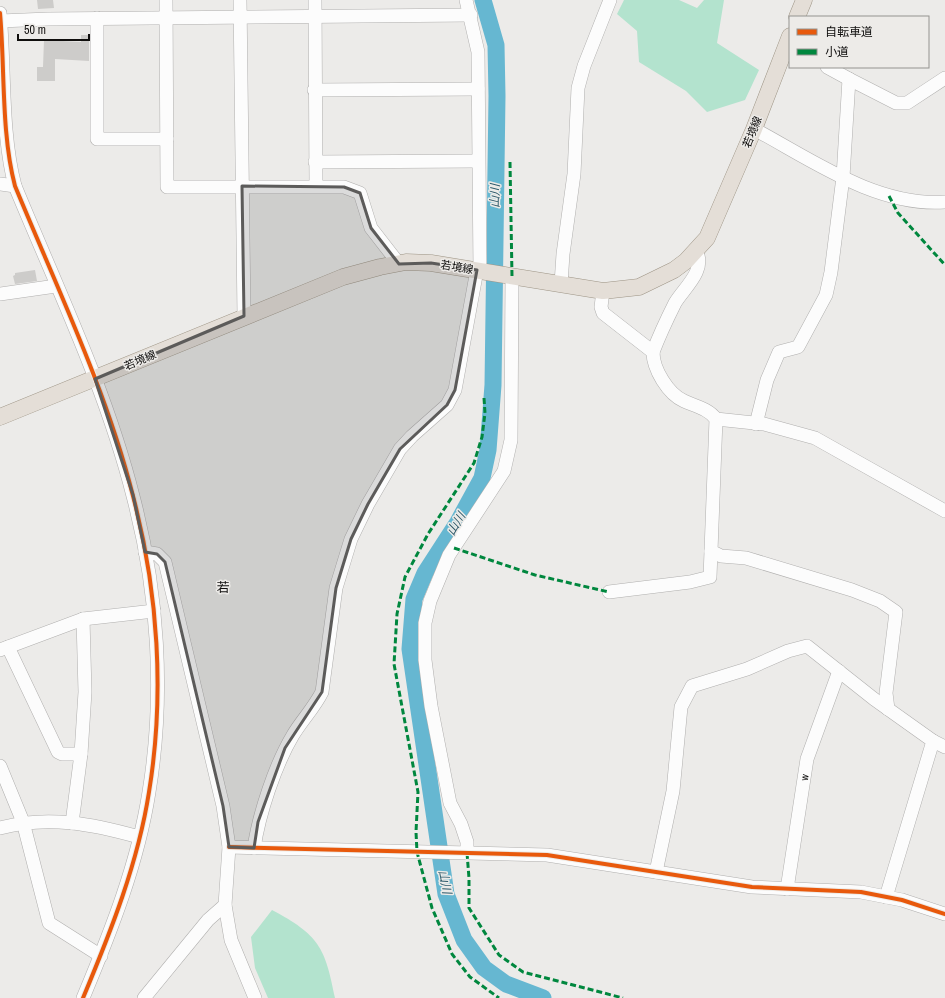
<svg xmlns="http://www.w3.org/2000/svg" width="945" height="998" viewBox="0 0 945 998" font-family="'Archivo Narrow','Noto Sans JP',sans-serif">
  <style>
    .green { fill: #b3e3ce }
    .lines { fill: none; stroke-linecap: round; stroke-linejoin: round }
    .river { stroke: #66b7d1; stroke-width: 17 }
    .building { fill: #cdccca }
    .minor-casing { stroke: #b0afae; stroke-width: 14 }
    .major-casing { stroke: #9d9485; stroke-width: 17 }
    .minor { stroke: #fcfcfc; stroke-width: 13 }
    .major { stroke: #e4ded7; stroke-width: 16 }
    .quiet { stroke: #00873e; stroke-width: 3; stroke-dasharray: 6 3; stroke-linecap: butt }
    .cycleway-casing { stroke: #edebe8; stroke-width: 6 }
    .cycleway { stroke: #e8590c; stroke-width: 4 }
    .marked { fill: #5c5b5a; fill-opacity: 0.2; stroke: #5c5b5a; stroke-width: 3; stroke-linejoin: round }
    .labels { text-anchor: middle; stroke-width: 3; stroke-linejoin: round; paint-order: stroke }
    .street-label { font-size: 11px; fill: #0f0e0d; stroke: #edebe8 }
    .water-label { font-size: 12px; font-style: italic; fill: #2a5869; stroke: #edebe8 }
    .quarter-label { font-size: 13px; fill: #0f0e0d; stroke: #edebe8 }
  </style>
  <rect width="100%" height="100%" fill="#ecebe9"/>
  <!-- green -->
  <path class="green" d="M624,0H679L697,8L704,0H724L717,43L759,70L745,100L707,112L686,91L639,62L637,31L617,14Z
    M272,910C319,935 325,947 335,998H268L255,968L251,937Z"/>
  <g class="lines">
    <!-- river -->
    <path class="river" d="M483,0L496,45L497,96L493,385L488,450L482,478L458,522L425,573L414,599L410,649L446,894L464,940L484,968L506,984L543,998"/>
  </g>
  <!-- building -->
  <path class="building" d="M37,0H53L54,8L38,9Z
    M81,35H89V61L55,59V81H37V67H43L44,40L81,42Z
    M35,270L37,281L15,284L13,276L15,275V273Z"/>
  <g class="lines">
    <!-- minor casing -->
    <g class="minor-casing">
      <g id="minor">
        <path d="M166,0L167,187H344L360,193L371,228L399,264"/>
        <path d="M240,0L244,316"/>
        <path d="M315,0L316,186"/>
        <path d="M466,0L478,52L480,271"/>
        <path d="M0,13C5,68 1,133 15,186C57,288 106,389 133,496C158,591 165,694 149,792C138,863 111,931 83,998"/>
        <path d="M97,18V139H167"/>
        <path d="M0,21L48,19L471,15"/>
        <path d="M827,67L849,79"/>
        <path d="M314,90L478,89"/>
        <path d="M754,129C812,160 877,207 945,202"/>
        <path d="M315,162L478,161"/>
        <path d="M0,184L15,186"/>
        <path d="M561,284L563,254L574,174L578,88L584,66L610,0"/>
        <path d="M603,291L601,307L603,313L653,352C659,336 667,319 675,303C683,289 707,270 696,251"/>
        <path d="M0,294L56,286"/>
        <path d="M653,352C653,369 668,394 684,401C695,406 709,409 716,419L711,551L721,556L746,558L852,590L880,601L896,612L886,693L888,709"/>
        <path d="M716,419L764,424L815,438L945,511"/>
        <path d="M756,424L767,380L779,352L798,347L826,295L831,272L843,177L849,79L896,103H907L945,78"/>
        <path d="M145,552L157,554L165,562L223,806L229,847L225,905L231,940L255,998"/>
        <path d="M609,592L690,582L710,577L711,551"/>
        <path d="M8,647L58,752L62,754H81"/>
        <path d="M0,650L83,619L154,611"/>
        <path d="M933,741L945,747"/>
        <path d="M0,766L23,822L49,923L101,956"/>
        <path d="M72,823L81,754L85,692L83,619"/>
        <path d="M0,828C47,815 93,824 139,837"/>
        <path d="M229,847L547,855L752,887L861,892L902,900L945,914"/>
        <path d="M254,848C259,814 275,765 293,735C302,720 314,708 322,692L336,588L351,539L368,504L400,449L412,436L447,405L455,390L477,270"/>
        <path d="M467,853V842L461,824L450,803L431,706L425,660V623L430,601L449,555L504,471L511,440L512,276"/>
        <path d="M656,872L673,791L681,707L692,686L747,669L788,651L807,646L874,699L933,741L886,897"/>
        <path id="s1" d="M787,889L807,759L839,671"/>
        <path d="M144,998L208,920L225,905"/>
      </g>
    </g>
    <!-- major casing -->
    <g class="major-casing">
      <path id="major" d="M797,17L804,0
        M0,417L343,277L380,267L406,262L431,263L603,291L639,287L674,270L686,261L707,238L754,129L790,36"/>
    </g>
    <!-- minor -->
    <use href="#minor" class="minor"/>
    <!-- major -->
    <use href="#major" class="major"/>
    <!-- quiet -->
    <path class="quiet" d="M510,162L512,276
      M889,196L898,213L945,265
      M484,398L485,413L482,437L474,463L428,534L405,577L397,614L394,664L418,792L416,832L417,852L432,908L452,954L470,977L499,998
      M454,548L535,575L609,592
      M467,853L469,878V908L499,955L523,972L623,998"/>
    <!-- cycleway casing -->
    <g class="cycleway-casing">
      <path id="cycleway" d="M0,13C5,68 1,133 15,186C57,288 106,389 133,496C158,591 165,694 149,792C138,863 111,931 83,998
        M229,847L547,855L752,887L861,892L902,900L945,914"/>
    </g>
    <!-- cycleway -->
    <use href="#cycleway" class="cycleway"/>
  </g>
  <!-- marked area -->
  <path class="marked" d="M242,186L344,187L360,193L371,228L399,264L431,263L477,270L455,390L447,405L400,449L368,504L351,539L336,588L322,692L285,748L258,822L254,848L229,847L223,806L165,562L157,554L145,552L133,495L95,379L244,316Z"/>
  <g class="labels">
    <!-- street labels -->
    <g class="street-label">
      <text transform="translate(752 132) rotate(-68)" y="4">若境線</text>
      <text transform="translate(457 267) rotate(9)" y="4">若境線</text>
      <text transform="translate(140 360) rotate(-23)" y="4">若境線</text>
      <text dy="4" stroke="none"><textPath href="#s1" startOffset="113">w</textPath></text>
    </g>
    <!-- water labels -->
    <g class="water-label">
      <text transform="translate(495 196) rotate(-89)" y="4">山川</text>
      <text transform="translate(456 524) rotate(-59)" y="4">山川</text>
      <text transform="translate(445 882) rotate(79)" y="4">山川</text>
    </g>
    <!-- quarter labels -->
    <g class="quarter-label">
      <text x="223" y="592">若</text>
    </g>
  </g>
  <!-- legend -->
  <rect x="789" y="16" width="140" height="52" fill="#edebe8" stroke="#949390"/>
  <rect x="797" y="29" width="20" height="6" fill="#e8590c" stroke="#949390"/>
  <text x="825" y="36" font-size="12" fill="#0f0e0d">自転車道</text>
  <rect x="797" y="49" width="20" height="6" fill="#00873e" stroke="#949390"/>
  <text x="825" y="56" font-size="12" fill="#0f0e0d">小道</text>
  <!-- scale -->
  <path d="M18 34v6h71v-6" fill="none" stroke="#0f0e0d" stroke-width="2"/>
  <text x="24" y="34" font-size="12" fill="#0f0e0d" stroke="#edebe8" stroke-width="3" paint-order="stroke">50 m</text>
</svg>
